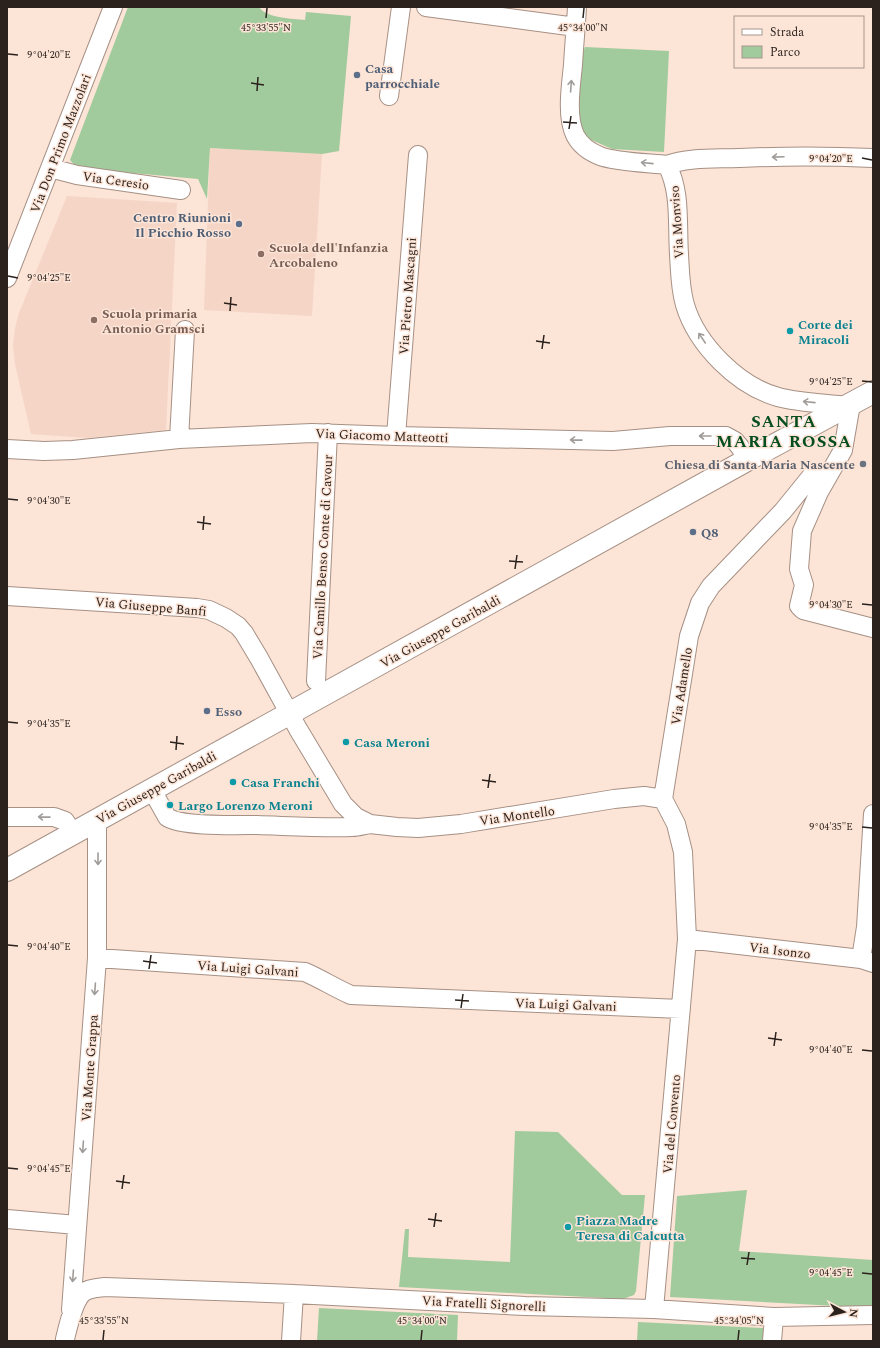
<svg xmlns="http://www.w3.org/2000/svg" width="880" height="1348" viewBox="0 0 880 1348" font-family="Spectral,serif">
  <style>
    .built { fill: #f5d5c6 }
    .green { fill: #a2cb9d }
    .lines { fill: none; stroke-linecap: round; stroke-linejoin: round }
    .minor-casing { stroke: #a69084; stroke-width: 20 }
    .major-casing { stroke: #a69084; stroke-width: 24 }
    .minor { stroke: #fff; stroke-width: 18 }
    .major { stroke: #fff; stroke-width: 22 }
    .oneway { stroke: #a09c99 }
    .ticks { fill: none; stroke: #2b221d; stroke-width: 1.5 }
    .service-dot { fill: #5c6f8a; stroke: #fce4d7; stroke-width: 1.5 }
    .education-dot { fill: #8d6e63; stroke: #fce4d7; stroke-width: 1.5 }
    .culture-dot { fill: #0f9aa8; stroke: #fce4d7; stroke-width: 1.5 }
    .worship-dot { fill: #6b7280; stroke: #fce4d7; stroke-width: 1.5 }
    .labels { text-anchor: middle; stroke-width: 3; stroke-linejoin: round; paint-order: stroke }
    .service-label { font-size: 13px; font-weight: bold; fill: #4e5e75; stroke: #fce4d7; text-anchor: start }
    .street-label { font-size: 13px; fill: #2b221d; stroke: #fce4d7 }
    .education-label { font-size: 13px; font-weight: bold; fill: #785e54; stroke: #fce4d7; text-anchor: start }
    .culture-label { font-size: 13px; font-weight: bold; fill: #0d838f; stroke: #fce4d7; text-anchor: start }
    .worship-label { font-size: 13px; font-weight: bold; fill: #5b616d; stroke: #fce4d7; text-anchor: end }
    .district-label { font-size: 17px; font-weight: bold; letter-spacing: 1px; fill: #044d1f; stroke: #fce4d7 }
    .ticks-label { font-size: 10px; text-anchor: middle; fill: #2b221d; stroke: #fce4d7; stroke-width: 3; stroke-linejoin: round; paint-order: stroke }
  </style>
  <rect width="100%" height="100%" fill="#fce4d7"/>
  <!-- built -->
  <path class="built" d="M210,148L322,154L312,316L204,310Z
    M67,196L177,203L166,430L88,438L31,434L15,364L13,346L15,328L19,313Z"/>
  <!-- green -->
  <path class="green" d="M128,7H259C266,18 293,19 305,20L306,12L351,16L339,151L322,154L210,148L207,199L198,179L77,168L70,160Z
    M585,47L669,51L664,152L612,149L585,137L577,112L582,55Z
    M515,1131L558,1132L622,1195H645L636,1291L634,1295L623,1299L399,1287L405,1229H409L408,1257L510,1262Z
    M747,1190L739,1251L873,1260V1308L670,1297L677,1196Z
    M319,1308L458,1315L457,1341H317Z
    M638,1322L763,1328V1341H637Z"/>
  <g class="lines">
    <!-- minor casing -->
    <g class="minor-casing">
      <path id="minor" d="M426,7L576,27
        M577,7C576,26 574,46 573,65C571,85 566,116 575,135C580,145 590,152 600,156C615,162 649,163 667,165C681,191 677,224 679,254C680,271 680,288 685,305C697,345 738,386 778,397C800,403 825,403 848,406
        M389,96L401,7
        M667,165C689,157 715,159 739,158C784,156 828,156 873,158
        M50,168L77,175L181,190
        M7,278L113,7
        M851,404L843,450L819,492L802,531L799,569L804,585L799,606L803,610L873,628
        M396,436L418,155
        M179,439L185,330
        M7,449L44,451L73,450L179,439L312,433L396,436L613,441L670,436H726L735,441L740,447L747,460
        M7,596L197,608L209,610L226,618L238,626L244,633L259,658L298,729L343,804L356,817L370,824L397,827L418,828L461,824L614,799L644,796L663,799
        M316,681L328,433
        M152,790L167,817C181,827 237,825 257,825C289,826 321,828 352,827C358,827 364,825 370,824
        M7,817H54L65,821L73,833
        M687,939L861,959L873,963
        M97,958L305,972C321,979 335,988 351,995L681,1009
        M861,959L866,927L873,814
        M7,1219L77,1225
        M654,1309L687,939L683,852L676,824L663,799L689,636L700,603L711,586L783,511L813,474
        M71,1310L97,958V820
        M65,1339C68,1327 74,1299 84,1292C90,1288 98,1288 105,1287L294,1294L525,1306L654,1309L774,1317L873,1315
        M291,1341L294,1294
        M772,1341L774,1317"/>
    </g>
    <!-- major casing -->
    <g class="major-casing">
      <path id="major" d="M7,870L747,460L873,392"/>
    </g>
    <!-- minor -->
    <use href="#minor" class="minor"/>
    <!-- major -->
    <use href="#major" class="major"/>
  </g>
  <!-- one-way arrows -->
  <defs><path id="oneway-shaft" d="M-6 0H5M1.5-3L5.5 0L1.5 3" fill="none" stroke-width="1.6" stroke-linecap="round" stroke-linejoin="round"/></defs>
  <g class="oneway">
    <use href="#oneway-shaft" transform="translate(571 86) rotate(-86)"/>
    <use href="#oneway-shaft" transform="translate(778 157) rotate(178)"/>
    <use href="#oneway-shaft" transform="translate(647 163) rotate(-174)"/>
    <use href="#oneway-shaft" transform="translate(702 338) rotate(-124)"/>
    <use href="#oneway-shaft" transform="translate(809 402) rotate(-174)"/>
    <use href="#oneway-shaft" transform="translate(705 436) rotate(-180)"/>
    <use href="#oneway-shaft" transform="translate(576 440) rotate(-179)"/>
    <use href="#oneway-shaft" transform="translate(44 817) rotate(-179)"/>
    <use href="#oneway-shaft" transform="translate(98 859) rotate(90)"/>
    <use href="#oneway-shaft" transform="translate(95 989) rotate(94)"/>
    <use href="#oneway-shaft" transform="translate(83 1147) rotate(94)"/>
    <use href="#oneway-shaft" transform="translate(73 1276) rotate(94)"/>
  </g>
  <!-- ticks -->
  <path class="ticks" d="M266,18L267,8M583,18L584,8M8,54L18,55M251,83L264,85M257,91L258,77M563,122L577,123M569,129L571,116M862,158L872,160M8,276L18,278M224,303L237,305M230,311L231,297M536,341L550,343M542,349L544,335M862,381L872,382M8,499L18,500M197,522L211,524M203,530L204,516M509,561L523,562M515,569L517,555M862,604L872,605M8,722L18,723M170,742L184,744M176,750L177,736M482,780L496,782M488,788L490,774M862,827L872,828M8,945L18,946M143,961L157,963M149,969L151,955M455,1000L469,1001M461,1008L463,994M768,1038L782,1040M774,1046L776,1032M862,1050L872,1051M8,1168L18,1169M116,1181L130,1183M122,1189L124,1175M428,1219L442,1221M434,1227L436,1213M741,1258L755,1259M747,1265L749,1252M862,1273L872,1274M103,1340L104,1330M421,1340L422,1330M738,1340L739,1330"/>
  <!-- markers -->
  <g class="service-dot">
    <circle cx="357" cy="75" r="4"/>
    <circle cx="239" cy="224" r="4"/>
    <circle cx="693" cy="532" r="4"/>
    <circle cx="207" cy="711" r="4"/>
  </g>
  <g class="education-dot">
    <circle cx="261" cy="254" r="4"/>
    <circle cx="94" cy="320" r="4"/>
  </g>
  <g class="culture-dot">
    <circle cx="790" cy="331" r="4"/>
    <circle cx="346" cy="742" r="4"/>
    <circle cx="233" cy="782" r="4"/>
    <circle cx="170" cy="805" r="4"/>
    <circle cx="568" cy="1227" r="4"/>
  </g>
  <circle class="worship-dot" cx="863" cy="464" r="4"/>
  <g class="labels">
    <!-- service labels -->
    <g class="service-label">
      <text x="365" y="73">Casa<tspan x="365" dy="15">parrocchiale</tspan></text>
      <text x="231" y="222" text-anchor="end">Centro Riunioni<tspan x="231" dy="15">Il Picchio Rosso</tspan></text>
      <text x="701" y="537">Q8</text>
      <text x="215" y="716">Esso</text>
    </g>
    <!-- street labels -->
    <g class="street-label">
      <text transform="translate(60 143) rotate(-69)" y="5">Via Don Primo Mazzolari</text>
      <text transform="translate(116 180) rotate(8)" y="5">Via Ceresio</text>
      <text transform="translate(676 222) rotate(-94)" y="5">Via Monviso</text>
      <text transform="translate(407 296) rotate(-86)" y="5">Via Pietro Mascagni</text>
      <text transform="translate(382 435) rotate(2)" y="5">Via Giacomo Matteotti</text>
      <text transform="translate(322 557) rotate(-87)" y="5">Via Camillo Benso Conte di Cavour</text>
      <text transform="translate(151 606) rotate(5)" y="5">Via Giuseppe Banfi</text>
      <text transform="translate(440 631) rotate(-29)" y="5">Via Giuseppe Garibaldi</text>
      <text transform="translate(681 686) rotate(-81)" y="5">Via Adamello</text>
      <text transform="translate(156 787) rotate(-29)" y="5">Via Giuseppe Garibaldi</text>
      <text transform="translate(517 815) rotate(-8)" y="5">Via Montello</text>
      <text transform="translate(780 950) rotate(7)" y="5">Via Isonzo</text>
      <text transform="translate(248 968) rotate(4)" y="5">Via Luigi Galvani</text>
      <text transform="translate(566 1004) rotate(2)" y="5">Via Luigi Galvani</text>
      <text transform="translate(89 1068) rotate(-86)" y="5">Via Monte Grappa</text>
      <text transform="translate(671 1124) rotate(-85)" y="5">Via del Convento</text>
      <text transform="translate(484 1303) rotate(3)" y="5">Via Fratelli Signorelli</text>
    </g>
    <!-- education labels -->
    <g class="education-label">
      <text x="269" y="252">Scuola dell'Infanzia<tspan x="269" dy="15">Arcobaleno</tspan></text>
      <text x="102" y="318">Scuola primaria<tspan x="102" dy="15">Antonio Gramsci</tspan></text>
    </g>
    <!-- culture labels -->
    <g class="culture-label">
      <text x="798" y="329">Corte dei<tspan x="798" dy="15">Miracoli</tspan></text>
      <text x="354" y="747">Casa Meroni</text>
      <text x="241" y="787">Casa Franchi</text>
      <text x="178" y="810">Largo Lorenzo Meroni</text>
      <text x="576" y="1225">Piazza Madre<tspan x="576" dy="15">Teresa di Calcutta</tspan></text>
    </g>
    <!-- worship labels -->
    <g class="worship-label">
      <text x="855" y="469">Chiesa di Santa Maria Nascente</text>
    </g>
    <!-- district labels -->
    <g class="district-label">
      <text x="784" y="427">SANTA<tspan x="784" dy="20">MARIA ROSSA</tspan></text>
    </g>
  </g>
  <g class="ticks-label">
    <text x="266" y="31">45°33'55"N</text>
    <text x="583" y="31">45°34'00"N</text>
    <text x="49" y="58">9°04'20"E</text>
    <text x="831" y="162">9°04'20"E</text>
    <text x="49" y="281">9°04'25"E</text>
    <text x="831" y="385">9°04'25"E</text>
    <text x="49" y="504">9°04'30"E</text>
    <text x="831" y="608">9°04'30"E</text>
    <text x="49" y="727">9°04'35"E</text>
    <text x="831" y="830">9°04'35"E</text>
    <text x="49" y="950">9°04'40"E</text>
    <text x="831" y="1053">9°04'40"E</text>
    <text x="49" y="1172">9°04'45"E</text>
    <text x="831" y="1276">9°04'45"E</text>
    <text x="104" y="1324">45°33'55"N</text>
    <text x="422" y="1324">45°34'00"N</text>
    <text x="739" y="1324">45°34'05"N</text>
  </g>
  <!-- border -->
  <rect width="880" height="1348" fill="none" stroke="#2b221d" stroke-width="16"/>
  <!-- legend -->
  <rect x="734" y="16" width="130" height="52" fill="#fce4d7" stroke="#a8968d"/>
  <rect x="742" y="29" width="20" height="6" fill="#ffffff" stroke="#a8968d"/>
  <text x="770" y="36" font-size="12" fill="#2b221d">Strada</text>
  <rect x="742" y="46" width="20" height="12" fill="#a2cb9d" stroke="#a8968d"/>
  <text x="770" y="56" font-size="12" fill="#2b221d">Parco</text>
  <!-- north arrow -->
  <g transform="translate(844 1312) rotate(97)" stroke="#fce4d7" stroke-width="3" paint-order="stroke">
  <path d="M0-3L7 15L0 10L-7 15Z" fill="#2b221d"/>
  <text y="-6" font-size="11" font-weight="bold" text-anchor="middle" fill="#2b221d">N</text>
  </g>
</svg>
